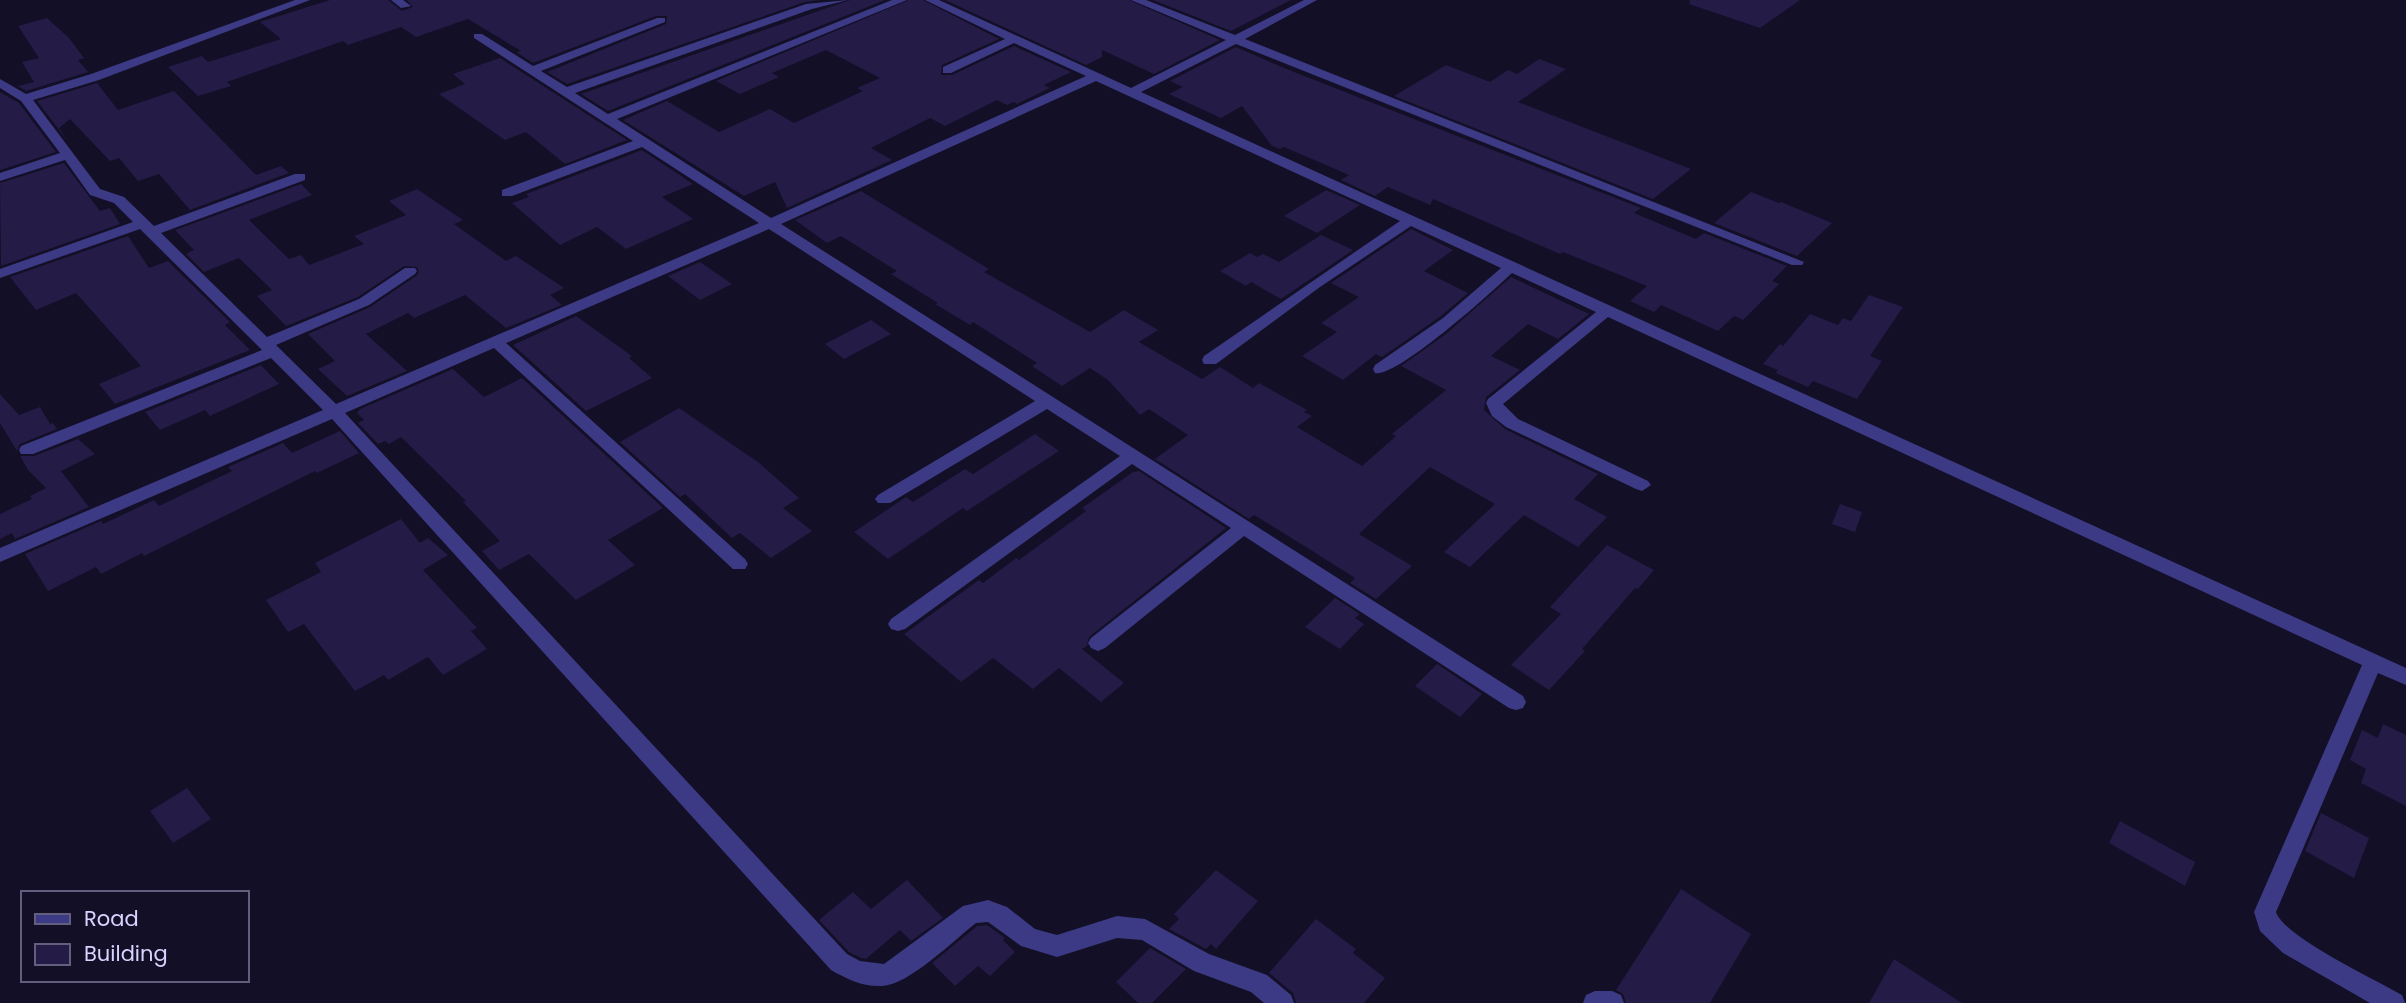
<svg xmlns="http://www.w3.org/2000/svg" width="2406" height="1003" viewBox="0 0 2406 1003" font-family="Poppins,sans-serif">
  <style>
    .building { fill: #241b47 }
    .lines { fill: none; stroke-linecap: round; stroke-linejoin: round }
    .minor { fill: #3d3a85; fill-rule: evenodd }
  </style>
  <rect width="100%" height="100%" fill="#130f26"/>
  <!-- building -->
  <path class="building" d="M330,0H388L402,11L413,7L407,0H820L805,2L567,84L547,72L666,24L667,16H656L533,63L516,52L521,51L468,19L416,37L401,27L348,45L343,41L227,82L231,86L198,96L168,67L202,56L208,62L281,39L260,22Z
    M850,0H885L608,111L581,94Z
    M909,0H923L999,39L942,65L941,75H952L1014,46L1071,72L1044,85L1050,88L1017,104L1014,102L1007,105L997,100L945,126L930,118L871,148L892,160L787,208L775,182L744,196L623,120L667,101L719,132L770,109L794,123L863,91L857,88L880,78L826,50L772,73L779,77L740,94L716,81Z
    M945,0H1129L1220,40L1154,74L1102,50V57L1086,65Z
    M1153,0H1291L1231,31Z
    M1690,0H1800L1760,28L1689,4Z
    M47,18L69,38L84,58L78,60L88,72L26,91L18,86L34,82L22,62L39,58L18,26Z
    M1236,47L1284,68L1641,208L1634,213L1696,239L1704,233L1787,266L1772,281L1779,284L1743,320L1734,316L1718,331L1661,305L1654,312L1630,301L1647,286L1563,252L1560,254L1433,199L1430,205L1388,187L1375,196L1341,180L1349,175L1284,147L1280,149L1272,146L1242,106L1221,118L1169,94L1183,87L1170,81Z
    M500,58L627,140L565,164L526,132L505,140L439,94L465,84L453,74Z
    M1539,59L1566,69L1518,102L1691,169L1653,199L1394,96L1446,65L1490,82L1508,70L1517,74Z
    M97,83L118,110L174,91L256,175L281,166L289,173L190,210L159,174L138,181L119,158L110,161L70,119L59,128L69,143L37,101Z
    M0,92L19,103L56,152L0,170Z
    M642,150L693,184L662,197L693,219L626,249L597,227L560,245L512,203L529,197L526,194Z
    M64,163L100,211L110,208L120,224L1,266L0,183Z
    M301,184L312,195L249,220L289,259L301,255L309,265L364,244L354,236L406,215L389,201L417,189L463,220L454,224L506,261L516,256L564,288L550,295L562,305L506,328L465,295L414,318L408,313L366,334L407,371L347,396L318,369L335,361L308,334L370,307L416,276L419,272L417,267L404,266L358,297L286,326L257,296L272,290L239,258L204,272L186,254L194,250L175,230Z
    M1326,190L1360,205L1317,233L1284,216Z
    M861,191L989,269L984,272L1090,332L1124,310L1158,330L1139,342L1202,379L1220,367L1253,388L1259,383L1307,410L1304,412L1312,416L1297,427L1362,466L1396,436L1392,434L1446,390L1401,366L1446,334L1511,277L1589,314L1558,339L1528,324L1491,356L1520,370L1486,397L1484,410L1505,429L1598,474L1574,499L1607,517L1578,547L1524,515L1470,567L1444,552L1495,504L1430,467L1359,534L1412,566L1376,599L1350,583L1355,578L1306,547L1254,515L1249,519L1155,459L1188,435L1149,409L1140,415L1108,380L1090,368L1062,386L1032,366L1037,363L973,322L970,325L935,304L938,303L891,274L897,271L841,236L827,243L795,220Z
    M1751,192L1779,203L1781,202L1832,223L1797,256L1714,223Z
    M1411,229L1453,250L1424,271L1468,293L1441,316L1382,357L1376,354L1343,380L1302,356L1337,332L1321,323L1359,297L1331,283Z
    M1321,235L1353,250L1281,299L1251,282L1246,286L1220,271L1250,253L1257,257L1263,254L1279,262Z
    M128,236L149,268L168,261L230,322L225,325L250,350L115,404L99,384L141,366L76,293L36,310L10,277Z
    M700,262L732,284L700,300L668,276Z
    M1869,295L1903,307L1870,356L1882,361L1857,399L1813,381L1808,387L1776,373L1778,370L1763,364L1780,344L1783,346L1810,314L1838,325L1843,318L1851,321Z
    M576,316L632,356L629,358L652,378L586,411L513,345Z
    M871,320L891,334L844,359L825,344Z
    M261,365L279,384L210,416L205,410L160,430L145,412Z
    M453,369L484,397L522,378L663,508L608,540L635,565L576,600L529,554L499,570L482,551L500,541L463,502L466,501L401,437L389,444L385,441L378,444L358,423L364,420L357,413L360,409Z
    M0,394L19,415L40,407L50,424L53,423L57,429L20,444L17,451L0,423Z
    M679,408L758,462L799,498L783,508L812,531L771,558L740,533L732,538L685,494L680,497L620,442Z
    M340,431L359,453L317,473L315,471L144,556L142,553L101,574L96,567L48,591L25,554L101,521L103,524L154,500L159,506L232,471L228,467L283,443L292,453Z
    M1035,434L1059,451L967,511L963,508L888,559L854,532L906,497L913,502L965,469L973,474Z
    M78,439L95,454L61,471L89,507L15,539L12,533L0,539V514L32,499L30,496L46,488L28,470L20,456H34Z
    M1139,471L1226,528L1089,637L1087,646L1082,649L1124,683L1101,702L1059,668L1033,689L993,658L961,682L904,634L979,580L983,583L1016,558L1019,560L1086,511L1082,508L1133,472Z
    M1840,504L1862,512L1855,532L1832,524Z
    M401,519L420,543L428,538L448,555L423,570L477,628L471,631L487,649L443,675L428,657L388,680L384,675L355,691L304,624L288,632L266,600L321,572L315,563Z
    M1607,545L1654,570L1638,589L1635,588L1582,649L1585,651L1549,690L1511,665L1561,614L1550,607Z
    M1335,598L1360,614L1355,618L1364,624L1340,649L1305,627Z
    M1437,664L1482,694L1460,717L1415,686Z
    M2383,724L2406,735V806L2361,783L2366,769L2350,760L2362,730L2378,738Z
    M187,788L211,819L173,843L150,811Z
    M2321,813L2369,838L2354,878L2305,851Z
    M2120,821L2195,862L2185,886L2109,843Z
    M1216,870L1258,901L1216,949L1211,944L1206,949L1169,929L1179,919L1174,914Z
    M907,880L943,918L911,941L900,930L866,959L861,958L849,952L819,920L853,892L871,909Z
    M1681,889L1751,934L1710,1003H1626L1623,994L1616,990Z
    M1316,919L1356,949L1353,953L1385,978L1364,1003H1296L1293,993L1269,973Z
    M987,925L1005,938L1003,940L1015,952L990,976L978,966L955,986L932,963L977,926Z
    M1150,948L1186,969L1152,1003H1138L1116,982Z
    M1894,959L1962,1003H1869Z"/>
  <g class="lines">
    <!-- minor -->
    <path class="minor" d="M295,0H310L99,80L33,100L100,189L124,197L154,226L295,174H305V180L161,233L267,337L359,299L405,268H415L417,271L415,274L369,305L276,345L336,404L759,223L642,147L512,196H502V190L633,141L474,38V34H482L533,66L657,18H665V22L541,71L567,87L806,4L848,0L812,9L575,93L608,114L892,0H907L617,119L771,218L1086,76L1014,43L951,73H943V67L1005,39L925,0H939L1131,88L1226,40L1131,0H1146L1235,35L1304,0H1317L1245,39L1804,262L1802,265H1792L1236,44L1141,92L2406,668V685L2378,673L2276,912C2284,937 2376,980 2402,995L2405,1003H2370L2283,953L2260,931L2254,912L2362,665L1608,317L1503,404L1518,419L1648,481L1651,485L1642,491L1636,489L1506,427L1492,416L1486,403L1488,399L1596,312L1512,273C1493,291 1397,378 1375,373L1373,369L1375,365L1443,318L1501,268L1411,226L1320,287L1216,364H1204L1202,360L1204,356L1400,221L1096,81L781,224L1523,696L1526,702L1523,708L1516,710L1509,708L1244,536L1105,648L1098,651L1091,648L1088,643L1091,638L1231,528L1132,464L905,629L898,631L891,629L888,624L891,619L1120,456L1047,409L890,503H878L875,499L878,495L1035,401L769,229L506,343L745,559L748,564L745,569H733L494,348L345,413L847,954L860,961L884,964L963,906L988,900L1007,907L1035,929L1057,935L1117,916L1145,919L1209,954L1267,975L1291,995L1294,1003H1264L1251,992L1194,971L1142,940L1117,938L1057,957L1021,946L988,922L976,923C954,940 909,985 882,986C862,987 847,979 831,970L332,419L0,562V548L323,410L271,358L33,454H21L19,450L21,446L262,350L140,229L0,278V269L133,222L114,203L90,195L65,160L0,181V173L60,153L21,101L0,88V79L26,94L91,74Z
      M391,0H403L411,6L401,8Z
      M1595,991H1612L1621,995L1624,1003H1583L1586,995Z"/>
  </g>
  <!-- legend -->
  <rect x="21" y="891" width="228" height="91" fill="#130f26" stroke="#625e7d" stroke-width="2"/>
  <rect x="35" y="914" width="35" height="10" fill="#3d3a85" stroke="#625e7d" stroke-width="2"/>
  <text x="84" y="926" font-size="21" fill="#d9d4ff">Road</text>
  <rect x="35" y="944" width="35" height="21" fill="#241b47" stroke="#625e7d" stroke-width="2"/>
  <text x="84" y="961" font-size="21" fill="#d9d4ff">Building</text>
</svg>
